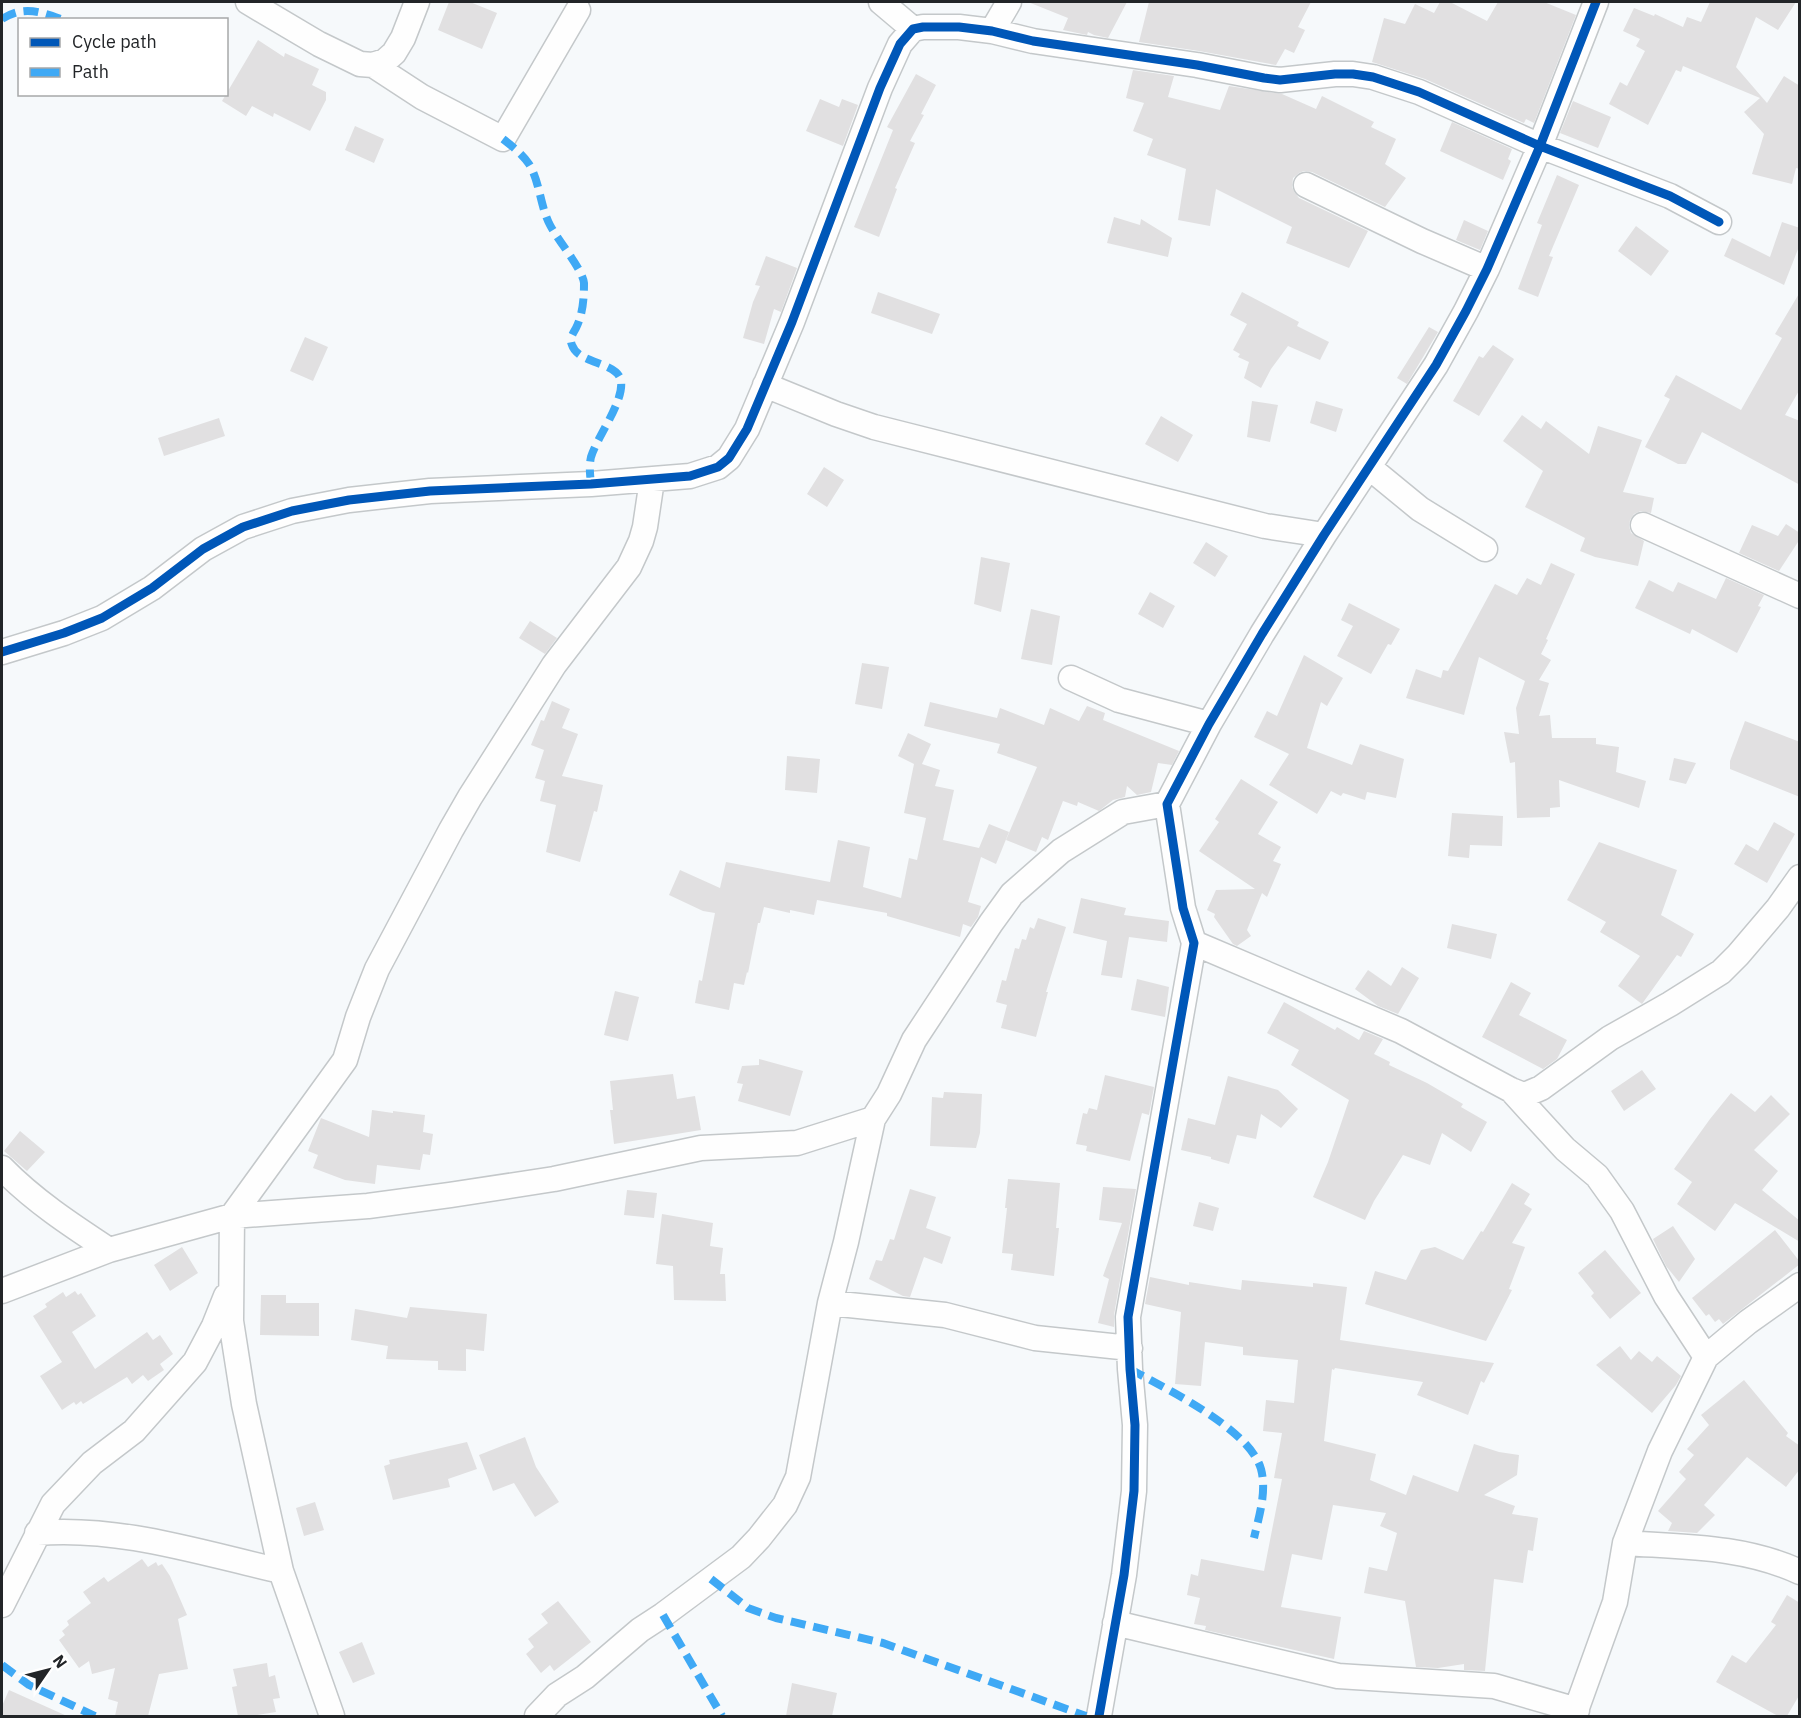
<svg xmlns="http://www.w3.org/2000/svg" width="1801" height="1718" viewBox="0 0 1801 1718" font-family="'IBM Plex Sans',sans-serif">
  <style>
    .building { fill: #e1e0e1 }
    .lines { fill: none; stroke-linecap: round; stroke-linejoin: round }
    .street-casing { stroke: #c4c8ca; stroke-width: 27 }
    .street { stroke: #fefefe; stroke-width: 24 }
    .quiet { stroke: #3fa9f5; stroke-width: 8; stroke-dasharray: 15 8; stroke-linecap: butt }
    .cycleway-casing { stroke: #fff; stroke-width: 13 }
    .cycleway { stroke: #0057b8; stroke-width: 9 }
  </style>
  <rect width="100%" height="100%" fill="#f6f9fb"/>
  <!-- building -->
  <path class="building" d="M449,2H470L497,13L482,49L438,30Z
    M1028,2H1127L1108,38L1094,35L1088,32L1087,35L1063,30L1068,18Z
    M1149,2H1311L1298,27L1305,30L1294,53L1285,49L1276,65L1199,51L1139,42Z
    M1440,2H1450L1487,21L1498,2H1544L1576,15L1534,123L1526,119L1524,123L1425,79L1372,62L1384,18L1405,24L1415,4L1434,13Z
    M1710,2H1796L1778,30L1756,17L1736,67L1767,103L1784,76L1800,86V169L1796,168L1792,184L1752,174L1764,134L1744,112L1760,98L1683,66L1681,72L1676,70L1648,125L1609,104L1620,82L1627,86L1645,51L1636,46L1640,39L1623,31L1634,8L1654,16L1655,14L1683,27L1687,17L1701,22Z
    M258,40L284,57L285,53L319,69L312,85L326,92V100L310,131L274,113L273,117L252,106L246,116L222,101Z
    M1133,70L1174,76L1168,97L1220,110L1229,86L1282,94L1316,109L1322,96L1374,122L1371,127L1396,139L1385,164L1406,178L1385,207L1312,172L1304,171L1299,173L1293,178L1292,187L1295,193L1299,198L1368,231L1349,268L1286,243L1292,227L1216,189L1210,226L1178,220L1186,169L1147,155L1153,139L1133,131L1144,103L1126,98Z
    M916,74L936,85L921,114L924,115L910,141L915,143L895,188L897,189L879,237L854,227L893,130L887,127Z
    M820,99L839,107L842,99L858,105L843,146L806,131Z
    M1573,101L1611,117L1598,148L1560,133Z
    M1452,122L1512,149L1508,159L1511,161L1503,180L1440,151Z
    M355,126L384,139L374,163L345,150Z
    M1557,175L1579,185L1549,256L1553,257L1538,297L1518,289L1542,225L1537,223Z
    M1114,217L1140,225L1141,219L1172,238L1168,257L1107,243Z
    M1464,220L1488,231L1480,250L1456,240Z
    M1782,222L1800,228V244L1784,285L1724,256L1732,238L1770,257Z
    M1636,226L1669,251L1651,276L1618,251Z
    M766,256L797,268L781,312L774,309L764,344L743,338L753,302L760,286L755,285Z
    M878,292L940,314L932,334L871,313Z
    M1242,292L1299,322L1297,326L1329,342L1320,360L1288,346L1271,369L1261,388L1244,378L1249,362L1238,357L1240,354L1233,350L1247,324L1230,315Z
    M1800,292V389L1785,415L1800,421V485L1702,432L1686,464H1678L1645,447L1670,399L1664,396L1676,375L1741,410L1782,338L1775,334Z
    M1429,327L1438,332L1407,384L1397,378Z
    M305,337L328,347L313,381L290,371Z
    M1493,345L1514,359L1479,416L1453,401L1479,356L1483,358Z
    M1252,401L1278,405L1270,442L1247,437Z
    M1316,401L1343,409L1336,432L1310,423Z
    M1522,415L1541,429L1546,421L1589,454L1598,426L1642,440L1623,492L1654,498L1651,513L1641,511L1634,514L1630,520L1629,526L1631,533L1644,541L1638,566L1595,557L1580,551L1585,538L1525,507L1543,471L1503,441Z
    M1161,416L1193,435L1178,462L1145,444Z
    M219,418L225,436L164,456L158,438Z
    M824,467L844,480L827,507L807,494Z
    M1786,524L1800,533V539L1779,571L1739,553L1752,525L1778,536Z
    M1206,542L1228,556L1215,577L1193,563Z
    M981,557L1010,563L1001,612L974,604Z
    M1551,563L1575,574L1546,639L1548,640L1541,654L1551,660L1539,680L1549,683L1539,716L1550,715L1552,738H1596V744L1619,747L1616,772L1646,781L1639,808L1559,780L1560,807L1550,808V817L1517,818L1515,762L1510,763L1504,732L1519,734L1516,708L1525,681L1479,657L1464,715L1406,698L1416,669L1441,678L1443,670L1448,671L1495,584L1517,595L1527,578L1541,585Z
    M1726,578L1764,595L1758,606L1761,607L1737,653L1692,629L1690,634L1635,608L1649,580L1673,592L1678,582L1716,599Z
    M1150,592L1175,606L1163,628L1138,614Z
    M1349,603L1400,629L1391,645L1388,644L1371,674L1337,656L1353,626L1341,620Z
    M1031,609L1060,616L1052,665L1021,659Z
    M530,621L557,638L545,654L519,638Z
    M1304,655L1343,678L1327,706L1321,702L1307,748L1352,765L1360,744L1404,759L1396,798L1367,792L1365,800L1343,793L1341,796L1331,791L1317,814L1269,785L1289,754L1254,737L1267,711L1277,716Z
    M862,663L889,667L882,709L855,704Z
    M552,701L570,709L562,728L578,734L562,776L603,785L597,812L594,811L580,862L546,852L556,805L540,801L545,781L535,778L544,750L531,745L541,720L544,721Z
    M930,702L997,718L1000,708L1044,725L1050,708L1079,721L1087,706L1105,713L1103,720L1179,751L1172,765L1158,763L1151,792L1137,795L1127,786L1125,797L1113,800L1099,811L1078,802L1077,806L1063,801L1048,840L1042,837L1036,852L1006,840L1037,767L997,753L1000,744L924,726Z
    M1745,721L1800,742V797L1730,769V761Z
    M908,733L931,744L922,764L940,770L935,786L954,790L943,840L979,848L989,824L1009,832L996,864L981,857L968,902L981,906L978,917L971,927L963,924L960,937L887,916V913L817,900L814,915L790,910V913L764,907L760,923H758L748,973L747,972L744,985L734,983L729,1010L695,1003L699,980L702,981L715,913L703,911L669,895L680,870L720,888L726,862L830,882L838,840L870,847L863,887L901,898L909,858L917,860L926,818L904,813L914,764L898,756Z
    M787,756L820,759L817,793L785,790Z
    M1674,758L1696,763L1686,784L1669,780Z
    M1241,779L1278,802L1258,834L1281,847L1273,861L1281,864L1267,897L1262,893L1247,930L1251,936L1237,946L1233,944L1214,917L1215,914L1207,910L1216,890L1255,889L1199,851L1219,822L1215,819Z
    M1452,813L1503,816L1502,846L1470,845L1469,858L1448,856Z
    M1774,822L1795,834L1767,883L1734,864L1746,844L1758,851Z
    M1599,842L1677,870L1661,915L1694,934L1681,957L1677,955L1642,1004L1618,986L1640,956L1600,932L1606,922L1567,900Z
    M1081,898L1126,908L1124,915L1169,921L1167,942L1129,937L1122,978L1101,975L1107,941L1073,933Z
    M1038,918L1066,927L1046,992H1048L1036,1037L1001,1028L1007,1005L996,1002L1002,980L1006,981L1015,948L1019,949L1022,939L1026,940L1030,927L1034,929Z
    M1452,924L1497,934L1491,959L1447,948Z
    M1402,967L1419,978L1398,1014L1378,1006L1355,989L1368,970L1391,986Z
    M1137,979L1169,987L1165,1017L1131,1010Z
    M1511,982L1531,993L1519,1015L1567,1040L1557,1059L1543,1069L1482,1037Z
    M615,991L639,997L628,1041L604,1035Z
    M1284,1002L1335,1030L1337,1027L1359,1040L1364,1031L1383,1039L1374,1054L1390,1062L1389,1065L1427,1083L1463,1104L1461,1107L1487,1122L1471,1152L1442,1133L1430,1165L1403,1155L1374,1201L1365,1220L1313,1197L1328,1162L1349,1100L1291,1065L1299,1050L1267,1033Z
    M759,1059L803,1071L790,1116L738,1101L743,1084L737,1083L742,1066L759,1065Z
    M1642,1070L1656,1089L1624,1111L1611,1091Z
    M673,1074L677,1099L695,1096L701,1130L614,1144L610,1110H613L610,1081Z
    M1105,1075L1154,1087L1149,1115L1142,1113L1130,1161L1086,1151L1087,1146L1076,1144L1083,1113L1087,1114L1089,1108L1097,1110Z
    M1228,1076L1278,1090L1298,1109L1281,1128L1261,1114L1256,1139L1237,1135L1229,1164L1211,1159V1157L1181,1150L1188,1118L1215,1125Z
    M944,1092L982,1094L980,1133L976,1148L930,1146L932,1097L943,1098Z
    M1731,1093L1755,1112L1771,1095L1790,1114L1754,1150L1778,1171L1762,1190L1800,1221V1242L1735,1203L1715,1231L1677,1204L1692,1182L1674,1169L1710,1119Z
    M372,1110L393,1113V1111L425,1115L423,1132L433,1134L430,1155L423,1154L420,1170L377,1165L375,1184L345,1180L313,1168L318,1155L308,1151L321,1118L369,1137Z
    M20,1131L45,1152L27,1171L4,1151Z
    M1008,1179L1060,1183L1056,1228H1059L1054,1276L1011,1270L1013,1254L1002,1253L1007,1208H1005Z
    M1512,1183L1530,1194L1524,1204L1532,1209L1512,1243L1525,1247L1509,1289L1512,1290L1486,1341L1365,1304L1375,1271L1406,1280L1421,1250L1435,1247L1463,1260L1481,1231L1483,1232Z
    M1103,1187L1136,1189L1114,1315V1327L1098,1323L1109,1279L1103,1276L1122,1223L1099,1220Z
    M910,1189L936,1197L926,1228L951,1237L942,1264L924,1257L910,1297L903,1296L869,1279L876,1260L882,1261L890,1239L894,1240Z
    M627,1190L657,1193L654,1218L624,1215Z
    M1199,1202L1219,1208L1213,1231L1193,1226Z
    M662,1214L713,1223L710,1246L723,1248L720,1274H725L726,1301L674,1300L673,1266L656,1264Z
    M1673,1226L1695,1259L1679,1282L1666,1266L1653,1239Z
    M1775,1230L1800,1262V1264L1723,1324L1719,1319L1715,1322L1709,1314L1706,1316L1692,1298Z
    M182,1247L198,1273L170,1291L154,1265Z
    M1605,1250L1641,1293L1610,1319L1591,1296L1594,1293L1578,1273Z
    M1150,1277L1189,1285V1282L1241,1290L1242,1280L1313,1287V1283L1347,1287L1340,1340L1494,1363L1484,1383L1481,1381L1468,1415L1417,1395L1423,1382L1335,1368L1334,1370L1332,1369L1324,1441L1376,1454L1370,1480L1406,1495L1413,1475L1458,1492L1474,1444L1499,1452L1519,1455L1517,1475L1484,1495L1515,1506L1512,1514L1538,1518L1533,1551L1528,1550L1523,1583L1494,1579L1485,1671L1464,1670V1664L1438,1668L1416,1667L1405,1601L1364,1593L1369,1567L1387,1571L1397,1533L1380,1526L1386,1513L1333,1505L1322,1560L1292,1554L1281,1607L1341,1617L1334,1659L1205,1630L1206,1626L1194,1624L1200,1598L1187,1595L1191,1574L1198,1576L1201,1559L1264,1571L1282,1479L1274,1478L1282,1433L1263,1431L1266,1400L1294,1403L1298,1360L1243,1355V1347L1205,1342L1201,1386L1175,1384L1181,1312L1145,1304Z
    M75,1291L78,1295L81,1293L96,1316L72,1332L95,1369L147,1332L153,1340L160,1335L173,1354L160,1364L164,1370L148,1381L143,1375L132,1384L127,1377L83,1404L81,1401L76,1405L74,1402L62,1410L40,1376L62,1362L33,1316L47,1307L45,1304L63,1292L66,1297Z
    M261,1295H286V1303H319V1336L260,1335Z
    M410,1307L487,1314L484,1351L466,1349V1371L438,1370V1361L386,1359L388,1346L351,1340L355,1309L407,1318Z
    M1620,1346L1631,1360L1639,1351L1652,1362L1657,1356L1681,1376L1676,1385L1652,1413L1596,1365Z
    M1744,1380L1788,1433L1786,1436L1800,1446V1469L1786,1487L1747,1457L1704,1505L1715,1515L1697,1533L1669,1531H1668L1672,1523L1658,1511L1686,1479L1679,1472L1694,1455L1687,1449L1709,1425L1701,1415Z
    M525,1437L536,1467L559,1502L535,1517L514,1483L493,1491L479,1455Z
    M467,1442L477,1469L448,1479L450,1487L393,1500L384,1466L390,1464L389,1460Z
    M315,1502L324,1530L304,1536L296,1508Z
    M142,1559L148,1567L156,1562L158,1566L162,1564L170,1576L187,1615L178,1619L188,1669L159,1674L148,1716H115L118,1702L108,1699L115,1668L92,1674L89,1661L79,1668L59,1640L65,1635L62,1631L69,1625L67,1621L91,1603L83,1592L104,1577L108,1582Z
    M1787,1595L1800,1603V1694L1787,1716H1778L1716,1682L1732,1655L1746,1663L1776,1625L1771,1622Z
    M558,1601L591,1642L554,1671L550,1665L541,1673L526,1654L534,1647L528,1639L548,1623L541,1614Z
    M362,1642L375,1674L353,1683L339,1652Z
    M267,1663L269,1677L275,1675L280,1698L273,1699L276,1712L250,1716H238L232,1687L237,1686L233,1669Z
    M792,1683L837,1693L832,1716H786Z
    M9,1690L67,1716H2V1706Z"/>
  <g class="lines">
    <!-- street casing -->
    <g class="street-casing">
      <path id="street" d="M248,2L319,44L360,64L373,65L385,61L394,53L403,38L417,2
        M881,2L913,29
        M992,31L1009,2
        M373,65L422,97L503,139L578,10
        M1306,185L1422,241L1487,269
        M765,385L836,414L874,427L1265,526L1324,535
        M1370,468L1420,509L1485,549
        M1643,525L1800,596
        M2,652L64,633L102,618L152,588L203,549L243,527L292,511L349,500L430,491L591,484L690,476L718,467L729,458L747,429L792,322L880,88L900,44L913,29L923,27H959L992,31L1033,41L1197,65L1264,78L1280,80L1335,74H1353L1373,77L1419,92L1540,146L1670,196L1719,222
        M1071,678L1119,700L1209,724
        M1194,943L1401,1031L1511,1090L1521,1094H1527L1541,1088L1610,1038L1670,1004L1721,972L1738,955L1778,908L1800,877
        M1511,1090L1565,1149L1597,1176L1622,1211L1666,1296L1706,1357
        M2,1168C33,1200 71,1225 109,1250
        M2,1291L109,1250L232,1216L368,1206L450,1195L554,1179L701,1148L797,1143L873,1119
        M830,1303L945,1315L1035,1338L1130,1348
        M37,1533C119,1526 201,1553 281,1571
        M1625,1543C1685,1547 1744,1546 1800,1572
        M2,1605L53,1504L92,1463L134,1431L195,1362L214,1326L226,1296
        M1115,1623L1338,1676L1494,1686L1577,1710
        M332,1716L281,1571L244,1404L231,1321L232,1216L345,1060L358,1017L377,969L451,830L470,797L554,665L629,567L641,541L645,527L652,480
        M537,1716L557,1695L585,1677L640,1630L663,1615L741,1557L759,1538L785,1505L798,1477L830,1303L846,1242L873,1119L889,1094L914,1040L991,923L1012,894L1061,851L1123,812L1167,804
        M1099,1716L1124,1575L1134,1491L1135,1425L1130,1369L1128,1317L1194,943L1183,908L1167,804L1209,724L1262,634L1324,535L1436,365L1466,311L1487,269L1540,146L1596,2
        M1574,1716L1615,1602L1625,1543L1660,1451L1706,1357L1748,1322L1800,1285"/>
    </g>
    <!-- street -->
    <use href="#street" class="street"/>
    <!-- quiet -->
    <path class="quiet" d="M2,19C24,5 41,12 64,20
      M503,139C512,146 522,154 529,164C540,182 540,206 550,225C557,239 583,270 584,283C584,298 583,314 576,328C573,334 569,338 572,345C578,364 618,362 621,381C624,402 597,437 591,457C589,466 590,475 591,484
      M1130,1369C1166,1389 1249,1428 1261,1469C1267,1492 1259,1516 1254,1538
      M711,1579L748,1608L776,1618L883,1643L1086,1716
      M663,1615L722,1716
      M2,1665L29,1685L95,1716"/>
    <!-- cycleway casing -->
    <g class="cycleway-casing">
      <path id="cycleway" d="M2,652L64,633L102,618L152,588L203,549L243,527L292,511L349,500L430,491L591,484L690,476L718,467L729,458L747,429L792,322L880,88L900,44L913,29L923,27H959L992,31L1033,41L1197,65L1264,78L1280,80L1335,74H1353L1373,77L1419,92L1540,146L1670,196L1719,222
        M1099,1716L1124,1575L1134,1491L1135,1425L1130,1369L1128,1317L1194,943L1183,908L1167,804L1209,724L1262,634L1324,535L1436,365L1466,311L1487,269L1540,146L1596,2"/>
    </g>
    <!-- cycleway -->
    <use href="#cycleway" class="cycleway"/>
  </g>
  <!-- border -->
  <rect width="1801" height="1718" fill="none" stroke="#222528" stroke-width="6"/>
  <!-- legend -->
  <rect x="18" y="18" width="210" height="78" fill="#ffffff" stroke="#a7a8a9" stroke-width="1.5"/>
  <rect x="30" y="38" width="30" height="9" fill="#0057b8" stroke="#a7a8a9" stroke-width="1.5"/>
  <text x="72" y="48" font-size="18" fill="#222528">Cycle path</text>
  <rect x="30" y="68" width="30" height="9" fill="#3fa9f5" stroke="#a7a8a9" stroke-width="1.5"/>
  <text x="72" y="78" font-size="18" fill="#222528">Path</text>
  <!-- north arrow -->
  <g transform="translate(48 1670) rotate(55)" stroke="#ffffff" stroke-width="4.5" paint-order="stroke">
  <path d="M0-4.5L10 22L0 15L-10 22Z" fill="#222528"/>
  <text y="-9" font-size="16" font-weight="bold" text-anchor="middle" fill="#222528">N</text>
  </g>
</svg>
